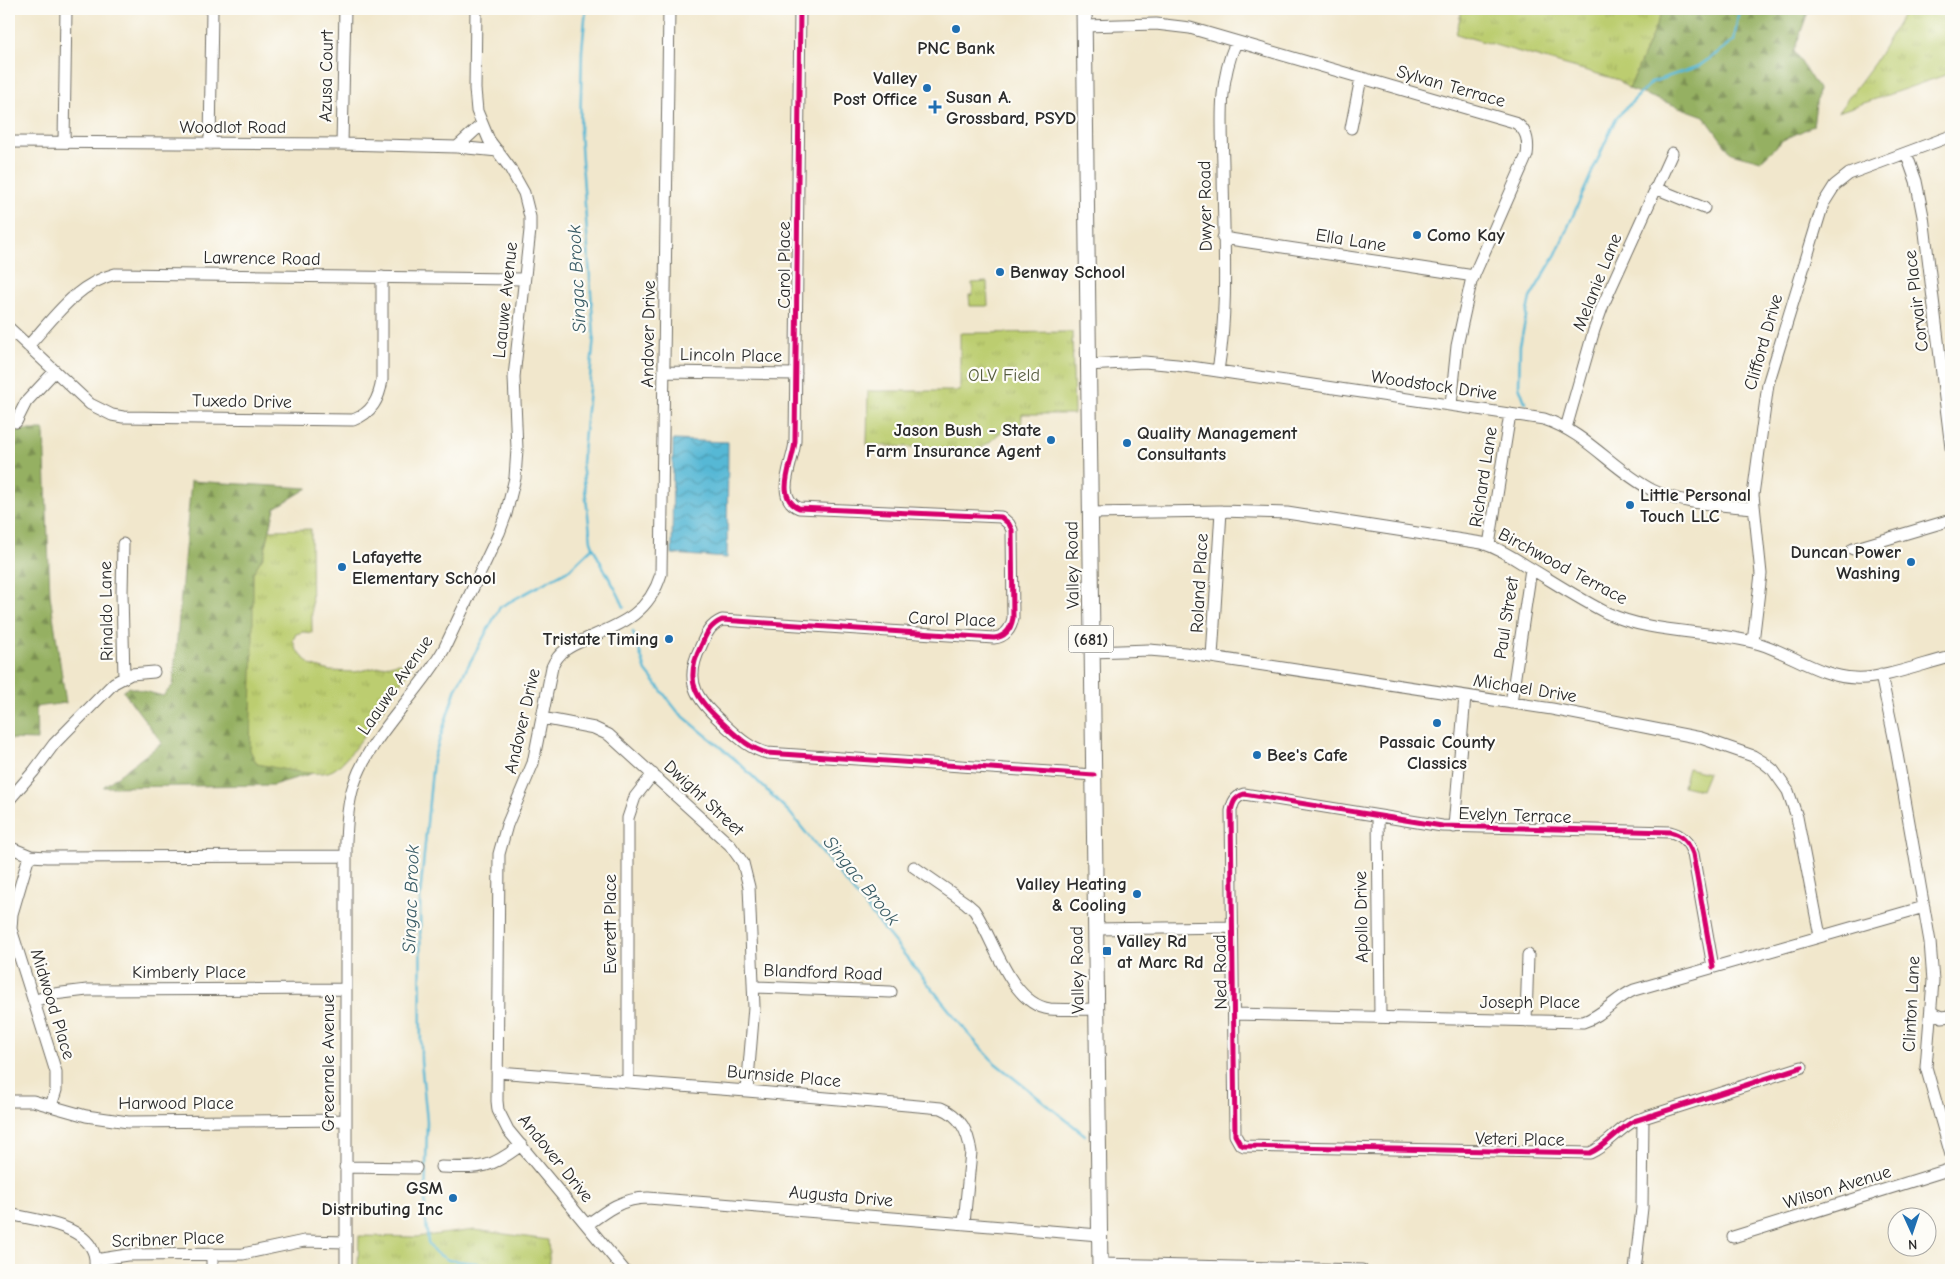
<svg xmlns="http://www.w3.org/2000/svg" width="1960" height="1279" viewBox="0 0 1960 1279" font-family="'Comic Neue',sans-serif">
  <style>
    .grass { fill: #bccd6f; stroke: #747c4d }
    .forest { fill: url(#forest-firs); stroke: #606e46 }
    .park { fill: url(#park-tufts); stroke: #747c4d }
    .water { fill: url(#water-waves); stroke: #407280 }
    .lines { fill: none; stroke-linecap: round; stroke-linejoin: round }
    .stream { stroke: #56b8d5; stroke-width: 2.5 }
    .minor-casing { stroke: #706d63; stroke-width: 13 }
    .major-casing { stroke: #706d63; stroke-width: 17 }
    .minor { stroke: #fff; stroke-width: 11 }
    .major { stroke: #fff; stroke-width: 15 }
    .cycleway-casing { stroke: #fdfcf7; stroke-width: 8 }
    .cycleway { stroke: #d6006c; stroke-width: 5 }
    .poi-dot { fill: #1f6fb2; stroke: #fdfcf7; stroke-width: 2 }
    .labels { text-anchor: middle; stroke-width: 4.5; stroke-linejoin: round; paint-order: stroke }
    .shield { fill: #fdfcf7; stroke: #6a6a68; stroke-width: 1 }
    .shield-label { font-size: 16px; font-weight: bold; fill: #2b2b2b }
    .poi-label { font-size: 18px; font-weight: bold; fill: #2b2b2b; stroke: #fdfcf7; text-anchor: start }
    .street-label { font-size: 18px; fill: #2b2b2b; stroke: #fdfcf7 }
    .park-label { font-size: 18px; fill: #565c3f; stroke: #fdfcf7 }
    .water-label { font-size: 19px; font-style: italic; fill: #3a5c66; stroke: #fdfcf7 }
  </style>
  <defs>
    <pattern id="forest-firs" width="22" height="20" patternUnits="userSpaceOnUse" patternTransform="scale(1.25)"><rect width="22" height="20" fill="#95b062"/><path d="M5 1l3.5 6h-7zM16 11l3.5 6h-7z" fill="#7a8f51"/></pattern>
    <pattern id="park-tufts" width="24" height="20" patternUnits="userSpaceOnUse" patternTransform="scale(1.25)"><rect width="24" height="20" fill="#bccd6f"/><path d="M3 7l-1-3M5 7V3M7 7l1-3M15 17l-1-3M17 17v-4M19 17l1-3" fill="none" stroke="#a2b060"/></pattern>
    <pattern id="water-waves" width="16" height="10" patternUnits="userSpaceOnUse" patternTransform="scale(1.25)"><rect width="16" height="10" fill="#56b8d5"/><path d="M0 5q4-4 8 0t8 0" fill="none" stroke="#4796ad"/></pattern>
  </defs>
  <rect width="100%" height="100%" fill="#fdfcf7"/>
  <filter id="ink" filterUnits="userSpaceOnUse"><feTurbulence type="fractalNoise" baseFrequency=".02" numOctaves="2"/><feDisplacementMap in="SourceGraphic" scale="10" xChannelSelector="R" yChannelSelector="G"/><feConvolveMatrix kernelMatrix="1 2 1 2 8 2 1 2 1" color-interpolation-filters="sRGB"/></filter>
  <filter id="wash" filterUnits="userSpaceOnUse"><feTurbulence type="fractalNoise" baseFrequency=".0096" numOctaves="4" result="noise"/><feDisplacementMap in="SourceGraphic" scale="20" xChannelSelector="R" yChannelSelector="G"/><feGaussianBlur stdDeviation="1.12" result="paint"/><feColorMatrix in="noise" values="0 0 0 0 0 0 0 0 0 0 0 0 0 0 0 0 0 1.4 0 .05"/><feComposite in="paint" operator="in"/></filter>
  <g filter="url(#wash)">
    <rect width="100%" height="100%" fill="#f1e7cc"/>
    <!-- grass -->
    <path class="grass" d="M1688,768L1708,773L1701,790L1683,786Z"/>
    <!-- forest -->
    <path class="forest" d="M1663,9H1809L1794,51L1818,89L1813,126L1783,140L1761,161L1731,153L1704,116L1629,89Z
      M9,430H44L50,595L66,703L36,707L37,740L9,739Z
      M191,481L308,488L275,508L264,555L253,573L257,764L313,773L273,785L103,787L162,743L123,691L129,687L163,696L173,685Z"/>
    <!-- park -->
    <path class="park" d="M1462,9H1663L1629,89L1619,80L1456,34Z
      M1906,9H1951V73L1838,112L1875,62Z
      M987,282L988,306H970L969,295H973L972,283Z
      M1072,332L1074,414H1022L1021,431L1008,428C995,434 990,445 977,450L867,445L868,391H960V333Z
      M311,529L312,633L303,632L296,634L293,640L296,649L310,665L330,671L354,672L399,663L412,667C397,687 351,761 333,770C316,779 276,767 257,764L250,750L253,640V573L264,555L270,530Z
      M475,1230L548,1240L550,1270H358L359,1236L416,1237Z"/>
    <!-- water -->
    <path class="water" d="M673,440L728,442L727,558L672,554Z"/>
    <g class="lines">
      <!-- stream -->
      <path class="stream" d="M586,9L582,50L580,132L594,336L582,463L591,541C599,565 615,584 624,607
        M1525,402L1519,386L1520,345L1530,298L1556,254L1616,118L1652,82L1699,66L1734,41L1739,9
        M633,632L646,671L678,712L737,761L790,813L971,1037L995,1063L1085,1135
        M495,1270L476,1263L448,1260L433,1251L428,1242L425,1211L427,1121L421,1061L420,896L433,760L456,688L500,607L570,569L593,547"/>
    </g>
  </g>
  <g filter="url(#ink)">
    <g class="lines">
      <!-- minor casing -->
      <g class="minor-casing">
        <path id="minor" d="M800,9L795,441C794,461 773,497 799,508L1001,517L1009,524L1012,530L1013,618C1011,629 1005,637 994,638L722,620C710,625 706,634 701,646C681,685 700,702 728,728C740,739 751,749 767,753L1094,775
          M1084,26L1156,24L1190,28L1514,122C1527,129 1529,141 1527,155L1471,282L1457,346L1451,405
          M1351,128L1361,78
          M9,142L342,144L457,147L498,151
          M64,142L66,9
          M210,144L212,9
          M342,144L345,9
          M457,147L482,124
          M1906,153L1916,181L1923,216L1951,448
          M1655,188L1704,208
          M1223,238L1474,276
          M9,328L90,404L112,415L123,417L353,420C372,413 379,399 382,380V277
          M28,346C54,318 76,284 115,274L524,279
          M1087,365L1144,362L1177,365L1544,419C1587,433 1613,470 1652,490C1682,505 1720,504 1753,508
          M1218,371C1229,304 1223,233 1223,165C1222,121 1218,84 1236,42
          M665,372L796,374
          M16,422L26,402L55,371
          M1566,428L1594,330L1603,305L1672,153
          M1089,513L1221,511L1287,513L1482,543C1498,548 1511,556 1525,565C1552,581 1579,599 1607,613C1654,635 1711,629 1760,644C1792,654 1821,677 1855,678C1881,680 1925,663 1951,657
          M123,544L122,593L124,677
          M1489,545L1510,414
          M1853,549L1951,520
          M1753,642L1761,574L1753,495L1768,384L1823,204L1835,185L1849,174L1951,136
          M1092,652L1149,650L1185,653L1552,709L1701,738L1753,756L1763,762L1773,770L1788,791L1797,817L1820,936
          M1212,657L1221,511
          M1881,675L1894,737L1930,942L1933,981L1926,1067L1951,1155
          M1511,703L1531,569
          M542,718L594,728L609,735L730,845L743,863L749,887L754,1007L747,1091
          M9,800L34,771L54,744L114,683L131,674L154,672
          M1378,816L1380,1017
          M1454,827L1465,696
          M9,847L31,856L47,857L346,856
          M29,856L12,914L11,929L56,1072V1090L51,1106
          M914,867L966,903L974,910C994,939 1010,1004 1050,1009C1065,1010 1081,1009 1097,1009
          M1095,929L1233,927
          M1713,967L1693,854C1689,843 1683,835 1670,832L1442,826L1244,794C1235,797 1233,802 1231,811L1235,1135L1240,1144L1244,1146L1590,1153C1607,1146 1617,1130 1634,1121L1802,1067
          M754,987L891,992
          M34,1001L54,994L87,990L345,989
          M1931,1012L1942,1017L1951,1016
          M1234,1014L1583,1022C1603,1016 1615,998 1634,990L1924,907
          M1526,1021L1528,955
          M497,1072L747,1091L941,1108C961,1116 968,1132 971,1152L964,1223
          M628,1082V818L635,797L653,774
          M9,1101H33L86,1116L128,1122L345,1120
          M345,1167L416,1168
          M441,1167C481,1168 488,1170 521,1145
          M9,1214C34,1220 82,1224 93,1251C96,1257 95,1264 95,1270
          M587,1225C607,1210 623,1198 648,1198L1099,1235
          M1733,1237L1951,1169
          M212,1254V1270
          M95,1260L127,1255L243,1254L304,1241L346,1242
          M1100,1264L1362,1270
          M346,1270V841C347,821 348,802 354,784C371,734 418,695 444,649L499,533L506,514L515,478L517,449L514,377L530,230V217L524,193L510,168L489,140L477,111L475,89L476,9
          M624,1270L508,1130L498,1110L497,1101L499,854L507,825L533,763L552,667C559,651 570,646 586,639C621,624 649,614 661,574L669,9
          M1635,1270L1642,1208L1643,1118"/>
      </g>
      <!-- major casing -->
      <g class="major-casing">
        <path id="major" d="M1084,9L1100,1270"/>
      </g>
      <!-- minor -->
      <use href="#minor" class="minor"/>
      <!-- major -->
      <use href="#major" class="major"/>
      <!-- cycleway casing -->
      <g class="cycleway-casing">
        <path id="cycleway" d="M800,9L795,441C794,461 773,497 799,508L1001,517L1009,524L1012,530L1013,618C1011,629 1005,637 994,638L722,620C710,625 706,634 701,646C681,685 700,702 728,728C740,739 751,749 767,753L1094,775
          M1713,967L1693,854C1689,843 1683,835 1670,832L1442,826L1244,794C1235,797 1233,802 1231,811L1235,1135L1240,1144L1244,1146L1590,1153C1607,1146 1617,1130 1634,1121L1802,1067"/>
      </g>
      <!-- cycleway -->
      <use href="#cycleway" class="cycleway"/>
    </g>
  </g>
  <!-- markers -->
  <g class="poi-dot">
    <circle cx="956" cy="29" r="5"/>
    <circle cx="927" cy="88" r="5"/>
    <path d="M932.5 99.5h5v5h5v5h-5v5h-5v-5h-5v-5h5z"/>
    <circle cx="1417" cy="235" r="5"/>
    <circle cx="1000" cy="272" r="5"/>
    <circle cx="1051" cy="440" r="5"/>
    <circle cx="1127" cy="443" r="5"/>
    <circle cx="1630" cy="505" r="5"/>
    <circle cx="1911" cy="562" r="5"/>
    <circle cx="342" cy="567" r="5"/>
    <circle cx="669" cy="639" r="5"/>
    <circle cx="1437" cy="723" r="5"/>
    <circle cx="1257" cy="755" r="5"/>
    <circle cx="1137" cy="894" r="5"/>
    <rect x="1102" y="946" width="10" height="10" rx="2.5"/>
    <circle cx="453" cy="1198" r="5"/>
  </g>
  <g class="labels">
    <!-- shield labels -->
    <rect class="shield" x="1068.5" y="625.5" width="45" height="27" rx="4"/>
    <g class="shield-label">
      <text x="1091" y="645">(681)</text>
    </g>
    <!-- poi labels -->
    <g class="poi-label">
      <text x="956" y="54" text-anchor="middle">PNC Bank</text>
      <text x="917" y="84" text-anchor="end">Valley<tspan x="917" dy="21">Post Office</tspan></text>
      <text x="946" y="103">Susan A.<tspan x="946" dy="21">Grossbard, PSYD</tspan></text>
      <text x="1427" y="241">Como Kay</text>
      <text x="1010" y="278">Benway School</text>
      <text x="1041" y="436" text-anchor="end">Jason Bush - State<tspan x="1041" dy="21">Farm Insurance Agent</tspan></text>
      <text x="1137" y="439">Quality Management<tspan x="1137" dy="21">Consultants</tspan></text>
      <text x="1640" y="501">Little Personal<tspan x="1640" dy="21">Touch LLC</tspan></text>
      <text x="1901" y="558" text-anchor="end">Duncan Power<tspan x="1901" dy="21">Washing</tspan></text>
      <text x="352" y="563">Lafayette<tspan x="352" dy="21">Elementary School</tspan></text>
      <text x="659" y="645" text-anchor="end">Tristate Timing</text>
      <text x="1437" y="748" text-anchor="middle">Passaic County<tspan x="1437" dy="21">Classics</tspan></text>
      <text x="1267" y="761">Bee's Cafe</text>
      <text x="1127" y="890" text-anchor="end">Valley Heating<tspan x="1127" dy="21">&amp; Cooling</tspan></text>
      <text x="1117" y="947">Valley Rd<tspan x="1117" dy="21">at Marc Rd</tspan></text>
      <text x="443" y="1194" text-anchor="end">GSM<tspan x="443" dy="21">Distributing Inc</tspan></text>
    </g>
    <!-- street labels -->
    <g class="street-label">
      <text transform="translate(326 76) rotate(-89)" y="6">Azusa Court</text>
      <text transform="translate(1451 86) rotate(16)" y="6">Sylvan Terrace</text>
      <text x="233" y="133">Woodlot Road</text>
      <text transform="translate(1205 206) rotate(-91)" y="6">Dwyer Road</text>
      <text transform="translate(1351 240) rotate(9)" y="6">Ella Lane</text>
      <text transform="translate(262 258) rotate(1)" y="6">Lawrence Road</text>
      <text transform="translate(784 265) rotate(-90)" y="6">Carol Place</text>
      <text transform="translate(1597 282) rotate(-68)" y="6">Melanie Lane</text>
      <text transform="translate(505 300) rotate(-84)" y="6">Laauwe Avenue</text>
      <text transform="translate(1916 301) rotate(-97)" y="6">Corvair Place</text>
      <text transform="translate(648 334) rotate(-89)" y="6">Andover Drive</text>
      <text transform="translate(1763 342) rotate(-74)" y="6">Clifford Drive</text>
      <text transform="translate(731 355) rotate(1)" y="6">Lincoln Place</text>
      <text transform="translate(1434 385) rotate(8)" y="6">Woodstock Drive</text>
      <text transform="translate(242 401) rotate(1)" y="6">Tuxedo Drive</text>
      <text transform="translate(1483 477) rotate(-81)" y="6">Richard Lane</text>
      <text transform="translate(1072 565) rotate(-91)" y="6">Valley Road</text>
      <text transform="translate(1563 566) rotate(28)" y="6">Birchwood Terrace</text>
      <text transform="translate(1199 583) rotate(-87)" y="6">Roland Place</text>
      <text transform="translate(106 611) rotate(-91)" y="6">Rinaldo Lane</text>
      <text transform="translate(1506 618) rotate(-81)" y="6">Paul Street</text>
      <text transform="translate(952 619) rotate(2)" y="6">Carol Place</text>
      <text transform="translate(395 685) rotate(-55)" y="6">Laauwe Avenue</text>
      <text transform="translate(1525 688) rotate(9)" y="6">Michael Drive</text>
      <text transform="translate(522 721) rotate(-77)" y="6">Andover Drive</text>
      <text transform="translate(704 798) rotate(43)" y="6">Dwight Street</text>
      <text transform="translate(1515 815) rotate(2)" y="6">Evelyn Terrace</text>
      <text transform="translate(1361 917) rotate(-91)" y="6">Apollo Drive</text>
      <text transform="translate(610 924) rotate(-90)" y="6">Everett Place</text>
      <text transform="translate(1077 970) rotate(-91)" y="6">Valley Road</text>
      <text x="189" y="978">Kimberly Place</text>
      <text transform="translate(823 972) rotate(2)" y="6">Blandford Road</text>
      <text transform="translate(1220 972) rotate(-91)" y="6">Ned Road</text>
      <text x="1530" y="1008">Joseph Place</text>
      <text transform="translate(53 1004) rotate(73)" y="6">Midwood Place</text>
      <text transform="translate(1911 1004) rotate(-87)" y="6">Clinton Lane</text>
      <text transform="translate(328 1063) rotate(-90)" y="6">Greenrale Avenue</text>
      <text transform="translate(784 1076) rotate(5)" y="6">Burnside Place</text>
      <text x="176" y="1109">Harwood Place</text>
      <text transform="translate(1520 1139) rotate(1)" y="6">Veteri Place</text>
      <text transform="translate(556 1158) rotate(51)" y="6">Andover Drive</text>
      <text transform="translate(1837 1187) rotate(-17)" y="6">Wilson Avenue</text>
      <text transform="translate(841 1196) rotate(5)" y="6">Augusta Drive</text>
      <text transform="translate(168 1239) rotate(-2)" y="6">Scribner Place</text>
    </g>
    <!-- park labels -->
    <g class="park-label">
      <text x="1004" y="381">OLV Field</text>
    </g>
    <!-- water labels -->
    <g class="water-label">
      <text transform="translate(576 279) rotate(-93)" y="7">Singac Brook</text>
      <text transform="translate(862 880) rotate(51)" y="7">Singac Brook</text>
      <text transform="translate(410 899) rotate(-88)" y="7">Singac Brook</text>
    </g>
  </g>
  <!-- margin -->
  <rect width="1960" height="1279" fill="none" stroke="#fdfcf7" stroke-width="30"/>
  <!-- north arrow -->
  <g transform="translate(1912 1232) rotate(177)"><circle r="24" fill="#fdfcf7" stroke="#a9a8a5"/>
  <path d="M0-4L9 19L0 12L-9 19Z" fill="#1f6fb2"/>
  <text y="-8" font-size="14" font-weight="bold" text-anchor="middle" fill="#2b2b2b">N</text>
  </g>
</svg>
